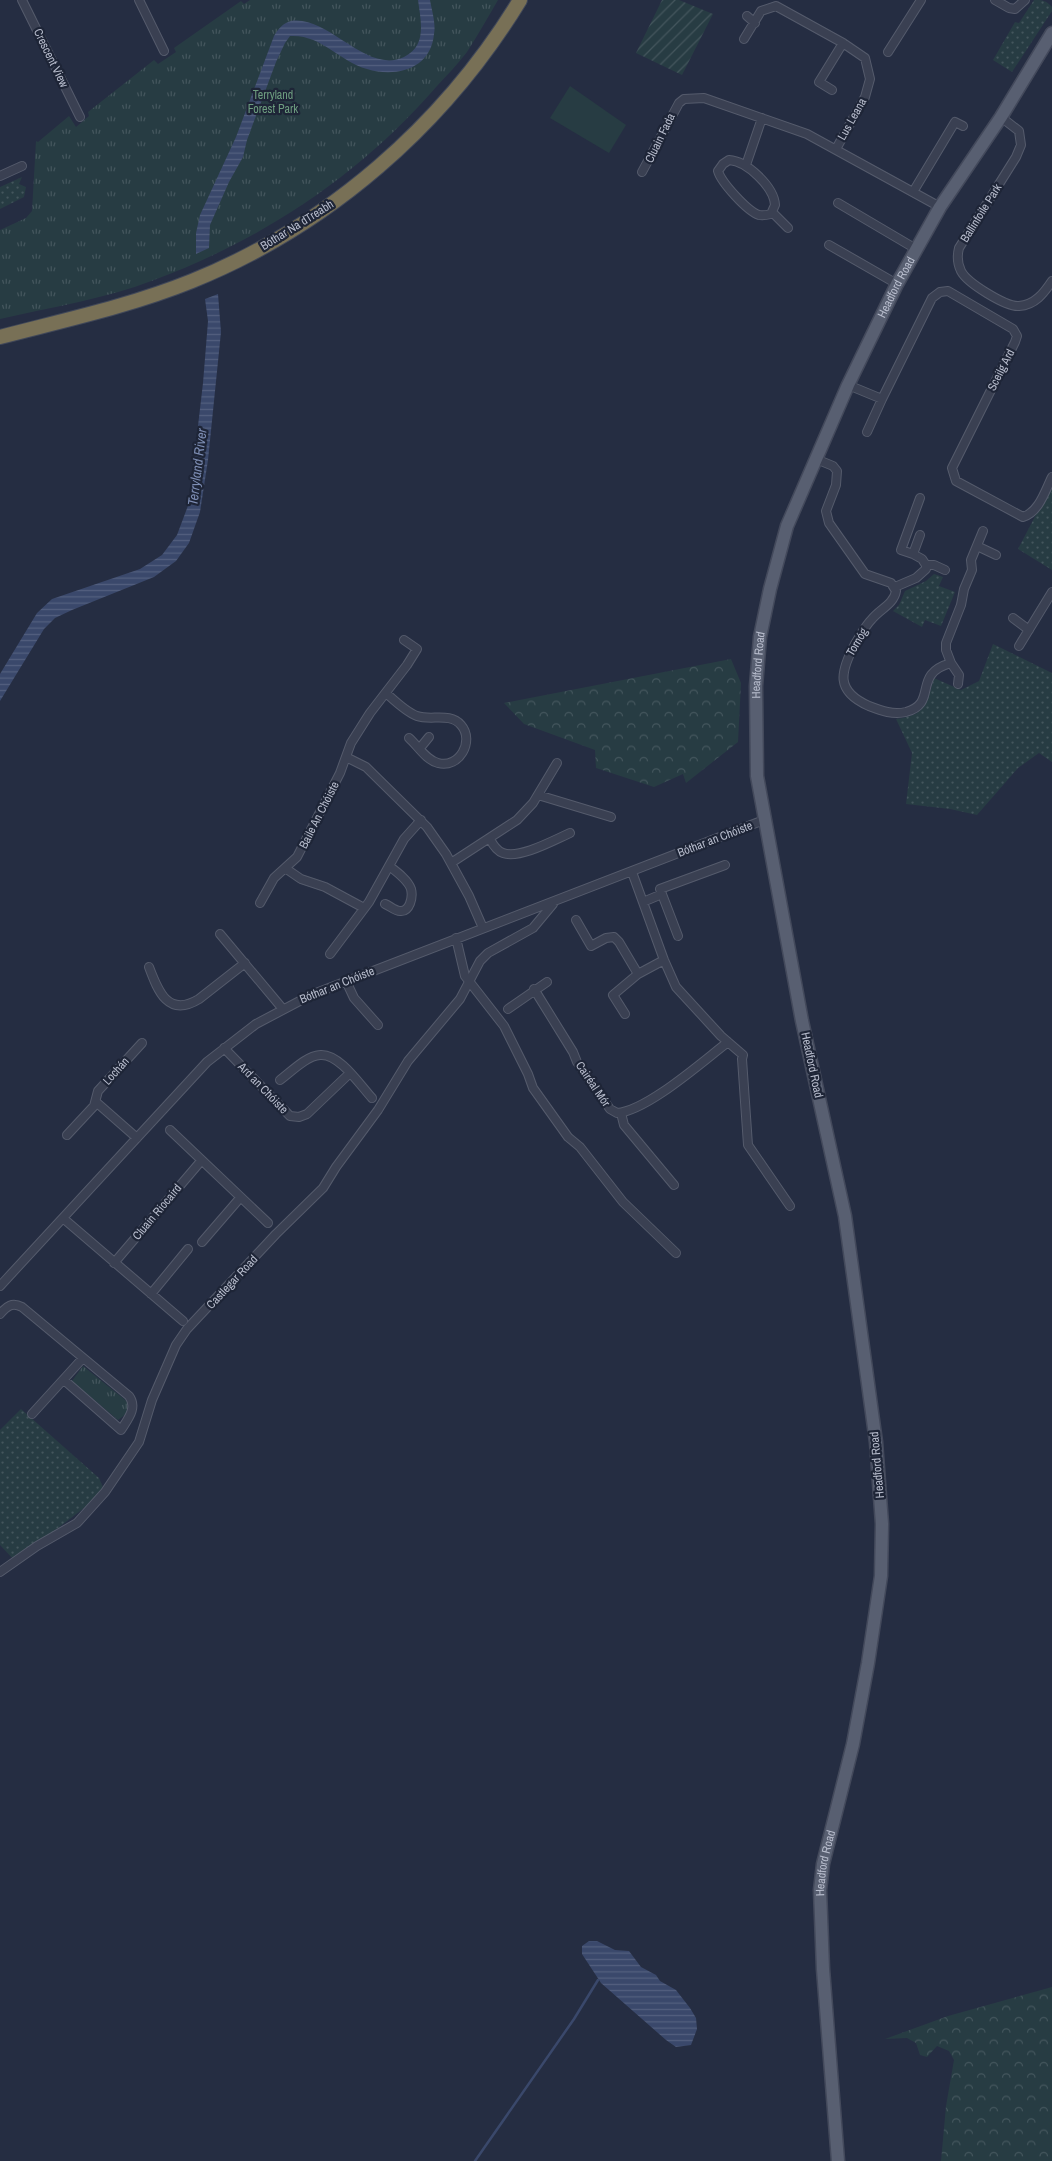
<svg xmlns="http://www.w3.org/2000/svg" width="1052" height="2161" viewBox="0 0 1052 2161" font-family="'Archivo Narrow',sans-serif">
  <style>
    .grass { fill: url(#grass-dots) }
    .forest { fill: url(#forest-crowns) }
    .park { fill: url(#park-tufts) }
    .garden { fill: url(#garden-furrows) }
    .pitch { fill: #273c43 }
    .water { fill: url(#water-rules) }
    .lines { fill: none; stroke-linecap: round; stroke-linejoin: round }
    .stream { stroke: #3a486b; stroke-width: 2.5 }
    .street-casing { stroke: #555b6c; stroke-width: 10 }
    .primary-casing { stroke: #43495b; stroke-width: 15 }
    .highway-casing { stroke: #414859; stroke-width: 16 }
    .street { stroke: #3a4052; stroke-width: 8 }
    .primary { stroke: #585f71; stroke-width: 12 }
    .highway { stroke: #787056; stroke-width: 14 }
    .labels { text-anchor: middle; stroke-width: 4.5; stroke-linejoin: round; paint-order: stroke }
    .street-label { font-size: 12px; fill: #b7bccc; stroke: #1e2537 }
    .park-label { font-size: 12px; fill: #6d9d7f; stroke: #1e2537 }
    .water-label { font-size: 14px; font-style: italic; fill: #7d8db3; stroke: #1e2537 }
  </style>
  <defs>
    <pattern id="grass-dots" width="8" height="8" patternUnits="userSpaceOnUse" patternTransform="scale(1.25)"><rect width="8" height="8" fill="#273c43"/><path d="M2 2h.1M6 6h.1" fill="none" stroke="#44565d" stroke-width="1.8" stroke-linecap="round"/></pattern>
    <pattern id="forest-crowns" width="20" height="18" patternUnits="userSpaceOnUse" patternTransform="scale(1.25)"><rect width="20" height="18" fill="#273c43"/><path d="M2 6a3 3 0 1 1 6 0M12 15a3 3 0 1 1 6 0" fill="none" stroke="#44565d"/></pattern>
    <pattern id="park-tufts" width="24" height="20" patternUnits="userSpaceOnUse" patternTransform="scale(1.25)"><rect width="24" height="20" fill="#273c43"/><path d="M3 7l-1-3M5 7V3M7 7l1-3M15 17l-1-3M17 17v-4M19 17l1-3" fill="none" stroke="#44565d"/></pattern>
    <pattern id="garden-furrows" width="10" height="10" patternUnits="userSpaceOnUse" patternTransform="scale(1.25)"><rect width="10" height="10" fill="#273c43"/><path d="M-1 1l2-2M0 10L10 0M9 11l2-2" fill="none" stroke="#44565d"/></pattern>
    <pattern id="water-rules" width="6" height="5" patternUnits="userSpaceOnUse" patternTransform="scale(1.25)"><rect width="6" height="5" fill="#3a486b"/><path d="M0 2.5h6" fill="none" stroke="#54607f"/></pattern>
  </defs>
  <rect width="100%" height="100%" fill="#252d42"/>
  <!-- grass -->
  <path class="grass" d="M1034,0C1042,0 1046,0 1052,7V11L1012,72L993,60L1015,22L1019,23Z
    M22,177L19,184L26,187L24,197L0,209V187Z
    M1052,484V570L1018,549Z
    M934,574L943,577L939,586L955,592L941,626L925,620L922,627L893,611L899,605L905,591L926,581Z
    M993,644L1052,673V762L1039,753L1018,768L977,815L950,809L906,804L912,753L896,719C926,715 926,705 934,678L961,690L979,681Z
    M21,1409L99,1478L105,1492L15,1561L0,1545V1430Z"/>
  <!-- forest -->
  <path class="forest" d="M731,659L741,683L738,742L686,783L683,774L654,787L596,768L595,750L524,724L504,703Z
    M1052,1987V2161H941L946,2106L954,2060L949,2051L937,2046L927,2057L920,2055L916,2043L907,2038L885,2039L948,2016Z"/>
  <!-- park -->
  <path class="park" d="M250,0H498C488,17 478,35 467,52C458,64 447,75 437,86C360,175 264,239 154,280C105,299 51,307 0,319V230L26,218L32,211L36,141L38,142L69,116L76,127L89,116L88,112L154,60L158,64L176,52L174,48L241,1L244,4Z
    M83,1366L129,1403L126,1414L118,1420L72,1381Z"/>
  <!-- garden -->
  <path class="garden" d="M662,0H679L713,14L682,75L636,53Z"/>
  <!-- pitch -->
  <path class="pitch" d="M570,86L626,125L609,153L550,118Z"/>
  <!-- water -->
  <path class="water" d="M418,0H430C432,11 436,24 434,34C431,69 396,78 367,69C339,61 321,34 290,36L285,43L276,62L247,140L243,157L229,182L210,225L209,248L196,254V233L200,215L236,137L274,36C278,29 283,23 291,21C329,15 366,75 404,57C427,46 421,22 418,0Z
    M218,294L221,332L208,460L200,512L189,543L176,561L154,577L72,610L55,618L44,629L0,701V674L37,613L52,599L140,569L162,555L177,535L189,503L203,383L208,321L205,299Z
    M589,1941H597L615,1950L629,1951L641,1967L656,1975L660,1981L676,1990L690,2008L696,2018L697,2029L691,2045L676,2047L666,2040L601,1983L582,1954V1946Z"/>
  <g class="lines">
    <!-- stream -->
    <path class="stream" d="M475,2161L574,2019L598,1980"/>
    <!-- street casing -->
    <g class="street-casing">
      <path id="street" d="M22,0L80,117
        M139,0L164,51
        M995,0L1009,8L1015,9L1025,0
        M747,16L755,23
        M744,39L761,11L776,6L843,43L865,58L870,79L865,97L836,149
        M888,52L921,0
        M832,90L819,82L843,43
        M1001,117L1019,131L1021,145L1016,157L959,248C957,256 957,263 961,271C967,283 1006,307 1019,306C1035,305 1044,293 1052,281
        M729,160C747,161 774,187 775,205L771,214C767,215 763,216 759,215C747,211 721,182 718,171L723,164Z
        M746,165L762,118
        M642,172L679,103L684,99L704,98L807,134L940,207
        M0,176L22,166
        M913,192L955,122L963,126
        M838,203L916,249
        M772,212L788,228
        M829,245L897,284
        M848,385L882,399L932,298L940,292L948,291L1013,329L1017,336L1015,342L952,468L956,481L1023,517C1039,512 1045,491 1052,477
        M867,432L882,399
        M816,459L833,466L837,471L836,485L826,511L829,523L865,574L891,583L896,591C894,604 880,609 872,619C865,626 860,636 855,644C840,672 835,691 869,706C882,711 893,715 906,712C939,703 911,674 951,663L959,675L958,684
        M977,546L996,555
        M913,554L901,550L920,498
        M926,565H934L945,570
        M895,587L916,578L926,569V565L922,559L913,554L920,535
        M1013,618L1029,630
        M1019,646L1052,592
        M951,663L946,650V643L961,605L964,589L972,570L971,560L983,531
        M386,693C395,701 406,712 417,716C431,721 450,712 461,725C475,741 459,769 438,763C426,760 418,746 409,738
        M420,748L429,737
        M346,757L366,767L427,827L446,854L469,896L483,928
        M538,795L611,817
        M490,839C493,845 497,851 503,853C520,859 554,840 570,833
        M451,863L517,820L533,803L557,763
        M285,868L301,879L325,887L364,908
        M632,872L664,960L676,987L721,1036L743,1055L742,1059L748,1145L790,1206
        M643,902L662,894
        M260,903L274,878L297,857L340,773L351,743L370,713L407,665L417,649L404,640
        M385,904C390,906 395,911 400,911C410,912 413,897 411,889C408,880 397,872 389,866
        M576,920L591,946L606,938L614,937L619,942L638,974
        M220,934L282,1008
        M678,936L660,889L725,865
        M456,938L465,976L504,1026L528,1074L533,1088L568,1137L580,1147L623,1202L676,1253
        M330,954L369,902L404,839L421,820
        M149,967C158,991 168,1018 199,999L245,963
        M346,981L354,998L378,1025
        M534,989L573,1052L577,1062L610,1109L617,1113C647,1111 703,1061 728,1042
        M508,1009L547,982
        M625,1014L613,995L638,974L664,960
        M224,1048L290,1116L299,1117L307,1114L350,1073
        M280,1080C291,1072 306,1056 320,1055C339,1053 360,1085 372,1098
        M96,1102L137,1138
        M621,1113L624,1125L674,1185
        M170,1130L268,1223
        M67,1135L94,1106L98,1091L142,1043
        M64,1219L183,1321
        M202,1242L240,1198
        M114,1263L201,1161
        M0,1286L207,1062L256,1024L311,995L764,820
        M151,1294L188,1249
        M0,1314C7,1306 12,1302 22,1307L129,1396C138,1408 127,1420 121,1430L64,1380
        M32,1414L83,1358
        M0,1572L37,1546L77,1523L105,1492L139,1442L152,1400L176,1345L187,1329L276,1234L323,1188L336,1167L378,1110L408,1061L460,999L480,961L488,953L533,928L553,904"/>
    </g>
    <!-- primary casing -->
    <g class="primary-casing">
      <g id="primary">
        <path id="s1" d="M838,2161L823,1969L820,1890L823,1864L853,1744L868,1663L881,1576L882,1524L876,1442L845,1216L802,1021L757,776L756,686L760,637L770,589L787,526L848,385L897,284L940,207L1001,117L1052,33"/>
      </g>
    </g>
    <!-- highway casing -->
    <g class="highway-casing">
      <path id="highway" d="M0,337C65,320 130,306 192,281C328,226 444,125 520,0"/>
    </g>
    <!-- street -->
    <use href="#street" class="street"/>
    <!-- primary -->
    <use href="#primary" class="primary"/>
    <!-- highway -->
    <use href="#highway" class="highway"/>
  </g>
  <g class="labels">
    <!-- street labels -->
    <g class="street-label">
      <text transform="translate(51 58) rotate(64)" y="4">Crescent View</text>
      <text transform="translate(852 119) rotate(-61)" y="4">Lus Leana</text>
      <text transform="translate(660 138) rotate(-64)" y="4">Cluain Fada</text>
      <text transform="translate(981 213) rotate(-58)" y="4">Ballinfoile Park</text>
      <text transform="translate(297 225) rotate(-32)" y="4">Bóthar Na dTreabh</text>
      <text dy="4" stroke="none"><textPath href="#s1" startOffset="1919">Headford Road</textPath></text>
      <text transform="translate(1001 370) rotate(-63)" y="4">Sceilg Ard</text>
      <text transform="translate(857 642) rotate(-59)" y="4">Tornóg</text>
      <text dy="4" stroke="none"><textPath href="#s1" startOffset="1514">Headford Road</textPath></text>
      <text transform="translate(319 815) rotate(-63)" y="4">Baile An Chóiste</text>
      <text transform="translate(715 839) rotate(-21)" y="4">Bóthar an Chóiste</text>
      <text transform="translate(337 985) rotate(-22)" y="4">Bóthar an Chóiste</text>
      <text transform="translate(812 1065) rotate(78)" y="4">Headford Road</text>
      <text transform="translate(116 1071) rotate(-48)" y="4">Lochán</text>
      <text transform="translate(593 1084) rotate(56)" y="4">Cairéal Mór</text>
      <text transform="translate(263 1088) rotate(46)" y="4">Ard an Chóiste</text>
      <text transform="translate(157 1212) rotate(-50)" y="4">Cluain Riocaird</text>
      <text transform="translate(232 1282) rotate(-47)" y="4">Castlegar Road</text>
      <text transform="translate(877 1465) rotate(-95)" y="4">Headford Road</text>
      <text dy="4" stroke="none"><textPath href="#s1" startOffset="299">Headford Road</textPath></text>
    </g>
    <!-- park labels -->
    <g class="park-label">
      <text x="273" y="99">Terryland<tspan x="273" dy="14">Forest Park</tspan></text>
    </g>
    <!-- water labels -->
    <g class="water-label">
      <text transform="translate(197 467) rotate(-83)" y="5">Terryland River</text>
    </g>
  </g>
</svg>
